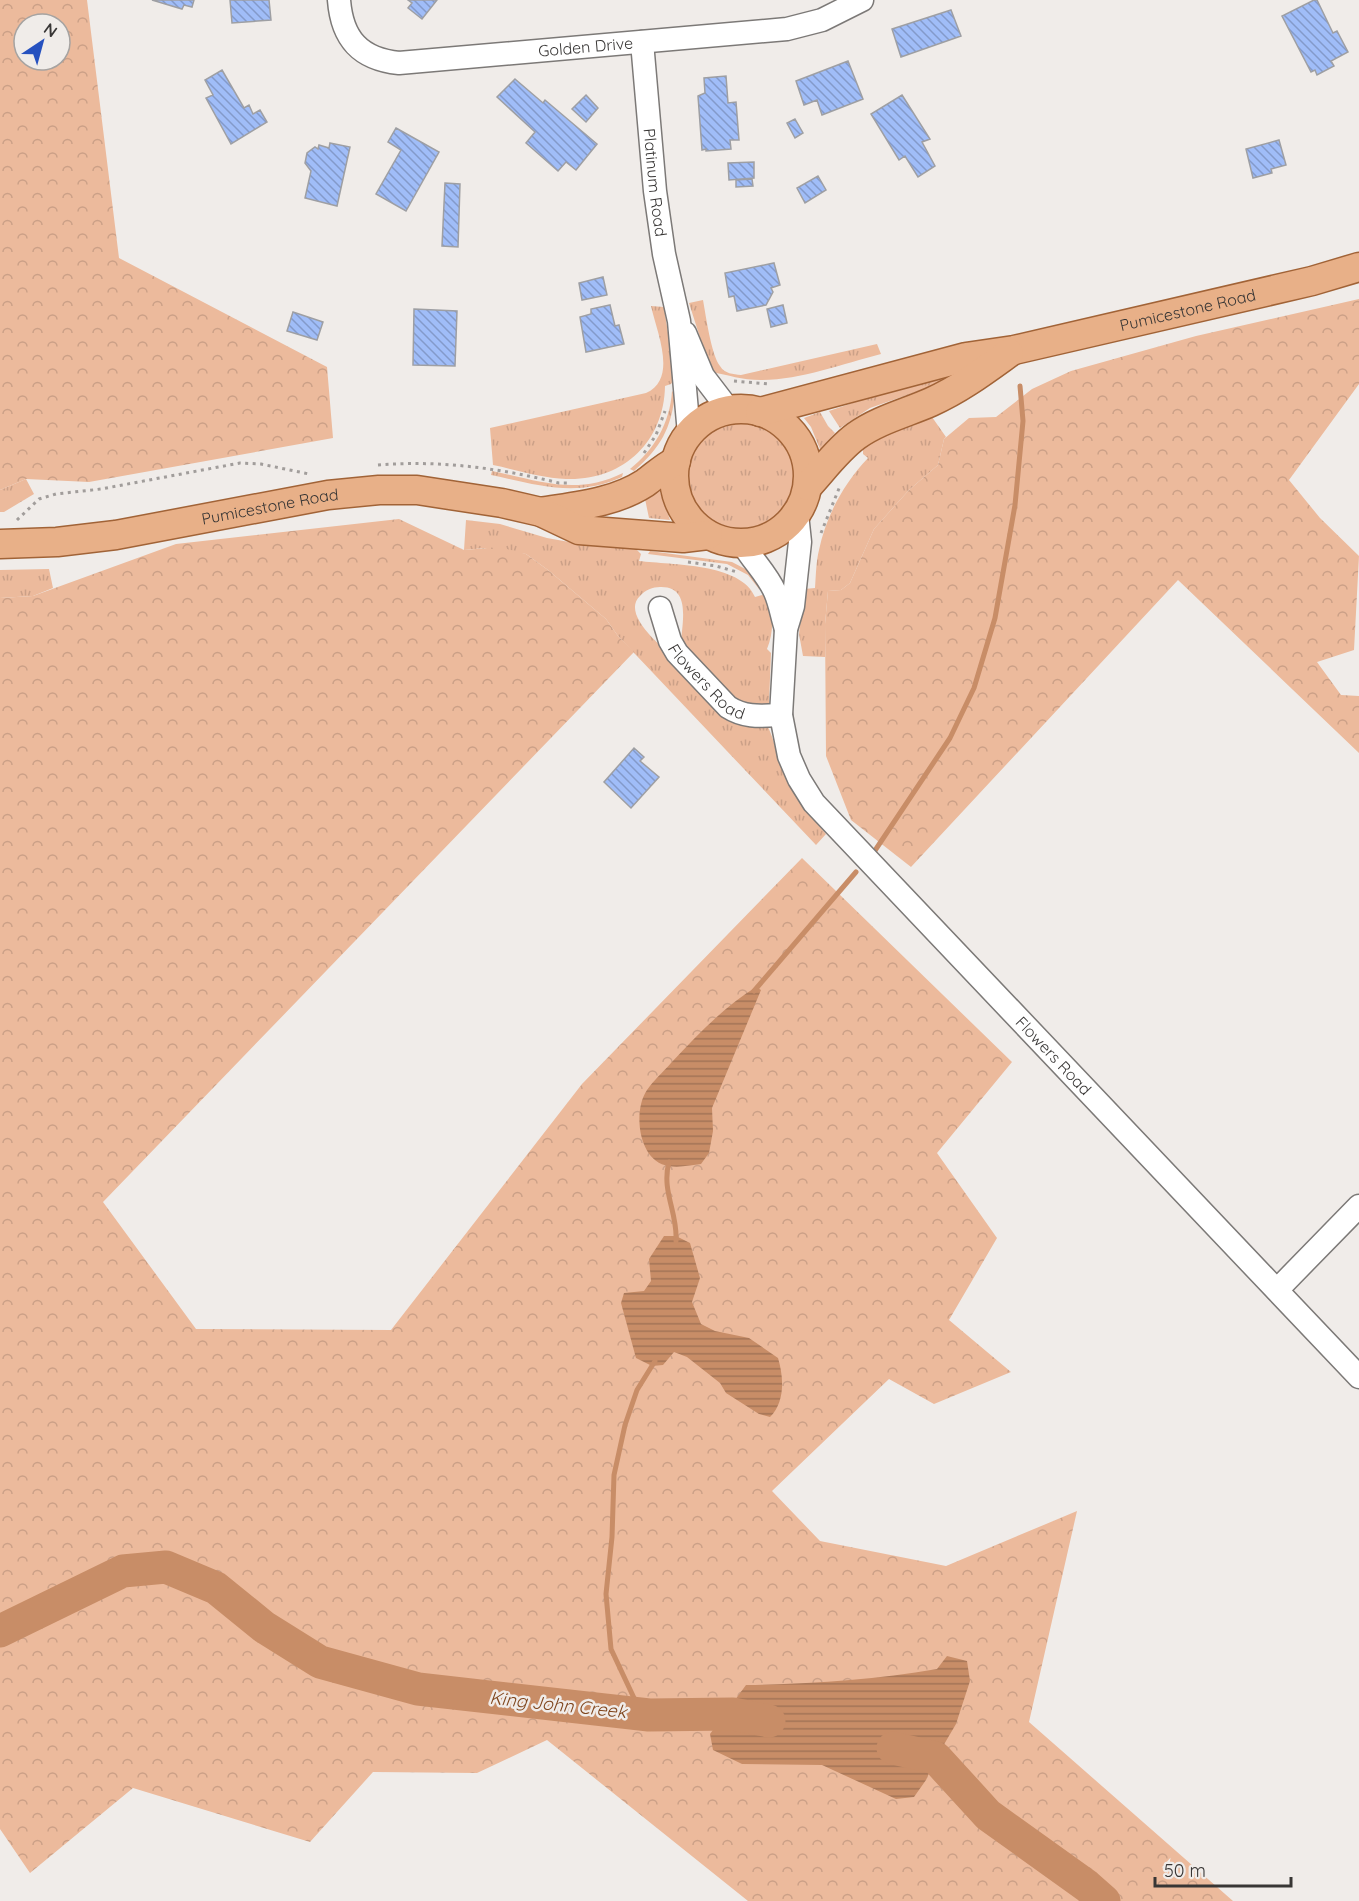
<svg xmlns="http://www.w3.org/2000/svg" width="1359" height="1901" viewBox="0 0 1359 1901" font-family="Quicksand,sans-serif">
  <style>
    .grass { fill: url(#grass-tufts) }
    .forest { fill: url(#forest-crowns); fill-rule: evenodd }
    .water { fill: url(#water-rules) }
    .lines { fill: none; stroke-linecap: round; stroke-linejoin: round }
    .stream { stroke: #c88d67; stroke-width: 5 }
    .river { stroke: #c88d67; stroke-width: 33 }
    .building { fill: url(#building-back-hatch); stroke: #9e9fa3; stroke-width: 1.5 }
    .minor-casing { stroke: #7c7977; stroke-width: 25 }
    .major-casing { stroke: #a16337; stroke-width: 31 }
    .path { stroke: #a19d9b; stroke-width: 3; stroke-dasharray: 3 4.5; stroke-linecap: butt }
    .minor { stroke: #fff; stroke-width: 22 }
    .major { stroke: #e8b088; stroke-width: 28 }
    .labels { text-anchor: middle; stroke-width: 5; stroke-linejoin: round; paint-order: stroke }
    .street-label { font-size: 16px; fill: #383635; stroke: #f0ece9 }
    .water-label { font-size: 18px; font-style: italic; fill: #80461d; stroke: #f0ece9 }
  </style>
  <defs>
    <pattern id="grass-tufts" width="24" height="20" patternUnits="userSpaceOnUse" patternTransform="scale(1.5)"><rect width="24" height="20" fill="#ecba9c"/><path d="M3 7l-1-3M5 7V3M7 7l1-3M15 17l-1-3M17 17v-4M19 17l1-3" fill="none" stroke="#cba087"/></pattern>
    <pattern id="forest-crowns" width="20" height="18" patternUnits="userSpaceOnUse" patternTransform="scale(1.5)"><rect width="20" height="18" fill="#ecba9c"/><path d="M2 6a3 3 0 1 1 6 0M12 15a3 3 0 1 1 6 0" fill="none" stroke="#cba087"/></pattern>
    <pattern id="water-rules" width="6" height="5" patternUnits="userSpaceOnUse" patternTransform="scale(1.5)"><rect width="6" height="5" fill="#c88d67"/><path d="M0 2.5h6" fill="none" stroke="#a37456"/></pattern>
    <pattern id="building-back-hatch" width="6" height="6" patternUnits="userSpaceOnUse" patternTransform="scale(1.5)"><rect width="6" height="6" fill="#a0bdf8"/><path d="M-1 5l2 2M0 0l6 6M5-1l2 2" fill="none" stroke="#839aca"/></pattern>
  </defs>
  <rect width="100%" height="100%" fill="#f0ece9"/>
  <!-- grass -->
  <path class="grass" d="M703,300C706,316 711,354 720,366C725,374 733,374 741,375L877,344L881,354C842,364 801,380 761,380C741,380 729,375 711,372L689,303Z
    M651,306L664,307L675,379L671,384L665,386C664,442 623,481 566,479C542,478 517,470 493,465L490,428L646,393C678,379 657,333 651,306Z
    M952,375L927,388L870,408L840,428L829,411L888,391Z
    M672,391L675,394C671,429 661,447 634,471L630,469C654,450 670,423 672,391Z
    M820,412L828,426L835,433L820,449L811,427L804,418Z
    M932,417L946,437L944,439L938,465L909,490L874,529L850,583L841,590L828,591L825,624V657L803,656L799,634L804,589L815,588C816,575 816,562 819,550C826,516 844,483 868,458L863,454V449L878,438Z
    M688 475a54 54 0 1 1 108 0a54 54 0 1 1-108 0Z
    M492,471C540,481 576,496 623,473L622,477C576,498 538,485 491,475Z
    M26,479L34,494L4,512H0V490Z
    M659,489L670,520L649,518L645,499Z
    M466,520L500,524L547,538L586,545L636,549L641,554L639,561C672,565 741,563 755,597L762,595L766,596C774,614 774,631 767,649L771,653L769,703L764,708L743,707L681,645C681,626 693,586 660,587C653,587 645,590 640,596C607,627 746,706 765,723C772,729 778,760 782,770C793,794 809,814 826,834L816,845L618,636L606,619L548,570L526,554L485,548L464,550Z
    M650,551L732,562L751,572L760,584L759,589L748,575L727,564L648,554Z
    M49,569L53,588L33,596L0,598V570Z"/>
  <!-- forest -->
  <path class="forest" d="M0,0H87L119,258L327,367L333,438L89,482L26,479L0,490ZM24,24H60V60H24Z
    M1359,299V384L1289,480L1320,518L1359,556L1354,650L1317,662L1341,695L1359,696V753L1178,580L911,867L851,820L826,756L825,624L828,591L841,590L850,583L874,529L909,490L938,465L944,439L969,418L996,417L1032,389L1071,371L1196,336Z
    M399,519L464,550L499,547L526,554L548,570L606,619L618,636L634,652L103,1202L196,1329L391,1330L582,1084L802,858L1012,1062L937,1153L997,1238L949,1320L1011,1372L934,1404L889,1379L772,1491L820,1541L946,1566L1077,1511L1029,1722L1233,1901H748L547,1740L477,1773L373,1772L310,1842L133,1788L30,1873L0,1829V598L33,596L176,544Z"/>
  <!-- water -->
  <path class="water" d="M756,987L761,990L712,1108L713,1131L709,1153L701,1164C692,1165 679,1168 669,1166C639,1163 632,1112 647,1090C653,1081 663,1072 671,1063C697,1035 724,1007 756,987Z
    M664,1236H676L690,1243L700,1278L692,1302L701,1324L715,1331L749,1338L778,1358C784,1378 785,1402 770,1417L759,1414L726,1393L720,1383L687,1357L674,1352L663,1365L652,1366L636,1358L621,1303L624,1293L644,1291L651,1281L649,1259Z
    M947,1656L967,1661L970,1681L956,1724L936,1758L926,1780L914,1797L896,1799L822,1765L742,1764L713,1750L710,1734L746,1685C810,1684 874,1680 937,1669Z"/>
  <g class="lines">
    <!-- stream -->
    <path class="stream" d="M874,852L950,738L974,688L995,618L1015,505L1023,421L1020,386
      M754,991L856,872
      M669,1162C661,1191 678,1213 676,1241
      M649,1715L634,1698L611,1649L606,1594L612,1537L614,1475L625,1425L637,1390L655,1361"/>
    <!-- river -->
    <path class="river" d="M0,1631L123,1571L166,1567L216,1588L264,1627L320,1662L418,1689L649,1715L733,1714L769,1721
      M893,1748L936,1758L988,1815L1087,1886L1104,1901"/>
  </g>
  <!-- building -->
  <path class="building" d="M152,0H194L192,7L184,5L182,9Z
    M230,0H269L271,20L232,23Z
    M408,0H437L422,19L408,8L412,3Z
    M1314,0H1317L1333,33L1337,31L1348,52L1331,61L1334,66L1317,75L1315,70L1311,72L1282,16Z
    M951,10L961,36L901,57L892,29Z
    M848,61L863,99L822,115L817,100L804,105L796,81Z
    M222,70L244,108L249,105L253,114L260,110L267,122L231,144L206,98L213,95L205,80Z
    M726,76L728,103L736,102L739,140H730L731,149L706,151V149L702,150L698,96L705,93L704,78Z
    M515,79L543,103L545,100L597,144L576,170L566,162L558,171L526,143L535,132L497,97Z
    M586,95L598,108L586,122L572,109Z
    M902,95L930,139L922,142L935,166L918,177L905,156L899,160L871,114Z
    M795,119L803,133L795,138L787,123Z
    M396,128L439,152L406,211L376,194L401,150L388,142Z
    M1279,140L1286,165L1271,169L1272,173L1253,178L1246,149Z
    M330,143L350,147L337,206L305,198L311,171L305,163L307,153L315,147L318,149L319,145L329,148Z
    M754,162V178L729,180L728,163Z
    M818,176L826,190L805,203L797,188Z
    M752,179L753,186L736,187V180Z
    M445,183L460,184L458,247L442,246Z
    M774,263L780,285L771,288L773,292L766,305L737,311L734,296L729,297L725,273Z
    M603,277L607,295L582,300L579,283Z
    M610,305L615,326L619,325L624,344L586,352L580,317L591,314V309Z
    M783,305L787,323L771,327L767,309Z
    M414,309L457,311L455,366L413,365Z
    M293,312L323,322L317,340L287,331Z
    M634,748L644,757L640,761L659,777L631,808L604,782Z"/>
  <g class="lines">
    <!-- minor casing -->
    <g class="minor-casing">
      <g id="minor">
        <path id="s1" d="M339,0C342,39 360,59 399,63L787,29L822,20L862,0"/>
        <path id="s2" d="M642,42L655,191L664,254L679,321L689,434"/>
        <path d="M685,333L703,376L729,410"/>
        <path id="s3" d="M797,514L800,542L793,606L786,629L781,715L789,756L799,779L814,803L1359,1377"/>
        <path d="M743,544C752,560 767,574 775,592C780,603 782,617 786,629"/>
        <path id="s4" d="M660,608L670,641L677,653L728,707C745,718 761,716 781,715"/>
        <path d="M1277,1290L1359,1206"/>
      </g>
    </g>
    <!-- major casing -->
    <g class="major-casing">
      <g id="major">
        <circle cx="741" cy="476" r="67"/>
        <path id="s5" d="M760,412L966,357L1014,350L1312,281L1359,267"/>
        <path d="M808,486C823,470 837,450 856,436C878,420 906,413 931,402C960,389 984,371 1009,353"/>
        <path d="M541,512C577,506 614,503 645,483C656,475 664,467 676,461"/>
        <path id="s6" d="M0,544L57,542L116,535L328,495L379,490H417L502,503L541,512L579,530L683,538L708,535"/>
      </g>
    </g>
    <!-- path -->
    <path class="path" d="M734,381L769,384
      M644,453L656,435L665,411
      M378,465C440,460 499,468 559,483H567
      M17,520L39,499L56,494L101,489L240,463L261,464L309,474
      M821,533L840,486
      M688,562L716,566L737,572"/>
    <!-- minor -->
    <use href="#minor" class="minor"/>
    <!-- major -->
    <use href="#major" class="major"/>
  </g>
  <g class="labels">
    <!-- street labels -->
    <g class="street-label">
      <text dy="6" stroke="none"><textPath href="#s1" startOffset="284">Golden Drive</textPath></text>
      <text dy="6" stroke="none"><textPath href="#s2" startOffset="141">Platinum Road</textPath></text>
      <text dy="6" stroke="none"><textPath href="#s5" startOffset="440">Pumicestone Road</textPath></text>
      <text dy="6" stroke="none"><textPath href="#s6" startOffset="273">Pumicestone Road</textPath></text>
      <text dy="6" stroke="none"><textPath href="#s4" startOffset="90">Flowers Road</textPath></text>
      <text dy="6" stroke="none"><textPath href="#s3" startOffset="646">Flowers Road</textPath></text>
    </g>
    <!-- water labels -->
    <g class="water-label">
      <text transform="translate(558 1705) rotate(6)" y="6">King John Creek</text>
    </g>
  </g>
  <!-- north arrow -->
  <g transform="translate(42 42) rotate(36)"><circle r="28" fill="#f0ece9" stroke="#a6a3a1" stroke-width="1.5"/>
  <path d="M0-4.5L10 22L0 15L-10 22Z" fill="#2651bf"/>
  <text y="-9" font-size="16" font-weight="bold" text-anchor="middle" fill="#383635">N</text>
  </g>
  <!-- scale -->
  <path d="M1155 1877v9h136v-9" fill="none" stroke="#383635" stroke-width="3"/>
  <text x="1164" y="1877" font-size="18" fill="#383635" stroke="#f0ece9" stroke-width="4.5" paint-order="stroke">50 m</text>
</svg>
